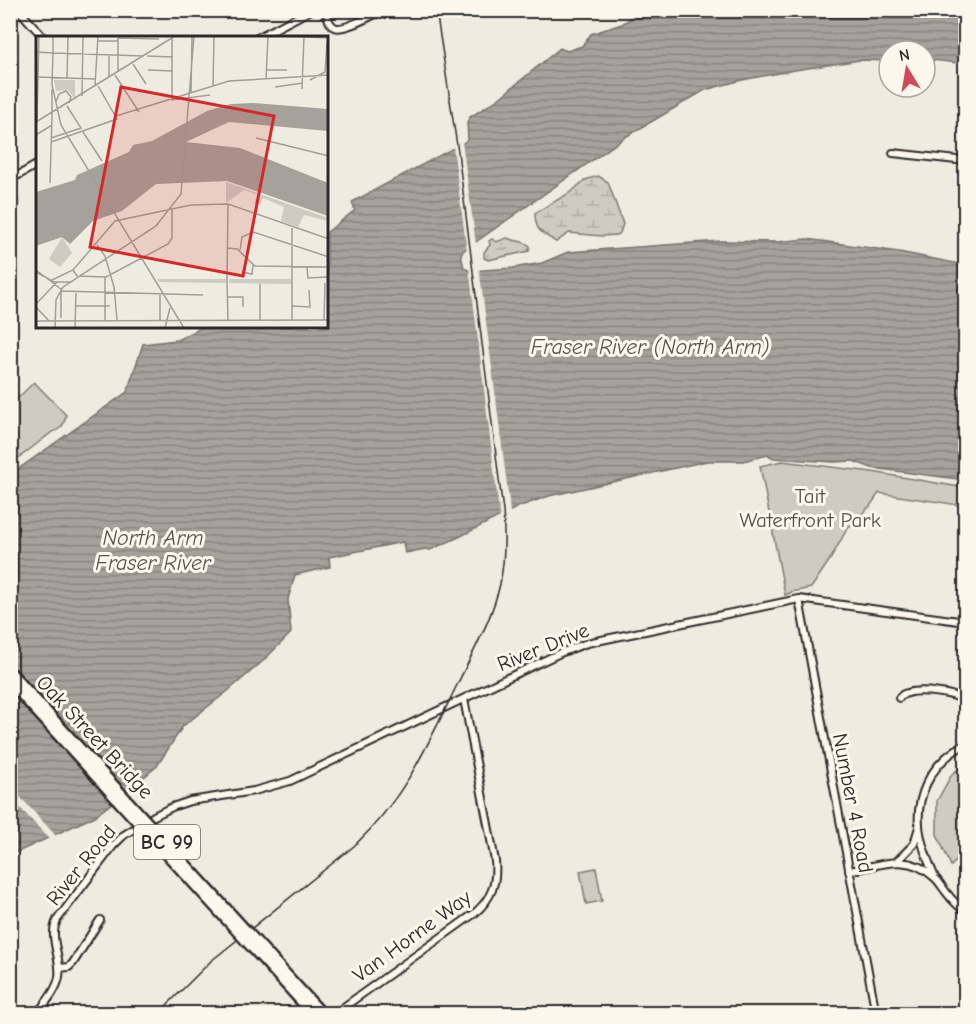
<svg xmlns="http://www.w3.org/2000/svg" width="976" height="1024" viewBox="0 0 976 1024" font-family="'Comic Neue',sans-serif">
  <style>
    .green { fill: #cecbc2; stroke: #7c7b76; stroke-width: 1.5 }
    .wetland { fill: url(#wetland-marsh); stroke: #7c7b76; stroke-width: 1.5 }
    .water { fill: url(#water-rules); stroke: #74726e; stroke-width: 1.5 }
    .pier { fill: #eeebe0 }
    .lines { fill: none; stroke-linecap: round; stroke-linejoin: round }
    .minor-casing { stroke: #2b2b2b; stroke-width: 10 }
    .minor { stroke: #fbf7ec; stroke-width: 6 }
    .rail { stroke: #2b2b2b; stroke-width: 1.5 }
    .highway-bridge-casing { stroke: #2b2b2b; stroke-width: 14; stroke-linecap: butt }
    .highway-bridge { stroke: #fbf7ec; stroke-width: 9 }
    .labels { text-anchor: middle; stroke-width: 6; stroke-linejoin: round; paint-order: stroke }
    .shield { fill: #fbf7ec; stroke: #696865; stroke-width: 1.5 }
    .shield-label { font-size: 20px; font-weight: bold; fill: #2b2b2b }
    .park-label { font-size: 21px; fill: #545351; stroke: #fbf7ec }
    .street-label { font-size: 21px; fill: #2b2b2b; stroke: #fbf7ec }
    .water-label { font-size: 22px; font-style: italic; fill: #555552; stroke: #fbf7ec }
    .inset-road { fill: none; stroke: #a09e98; stroke-width: 1.5 }
    .view { fill: #d62828; fill-opacity: 0.15; stroke: #d62828; stroke-width: 3 }
    .inset-edge { fill: none; stroke: #2b2b2b; stroke-width: 3 }
  </style>
  <defs>
    <pattern id="wetland-marsh" width="20" height="14" patternUnits="userSpaceOnUse" patternTransform="scale(1.5)"><rect width="20" height="14" fill="#cecbc2"/><path d="M1 5h8M5 5V1M11 12h8M15 12V8" fill="none" stroke="#b1aea7"/></pattern>
    <pattern id="water-rules" width="6" height="5" patternUnits="userSpaceOnUse" patternTransform="scale(1.5)"><rect width="6" height="5" fill="#a4a29a"/><path d="M0 2.5h6" fill="none" stroke="#86847e"/></pattern>
  </defs>
  <rect width="100%" height="100%" fill="#eeebe0"/>
  <filter id="ink" filterUnits="userSpaceOnUse"><feTurbulence type="fractalNoise" baseFrequency=".0167" numOctaves="2"/><feDisplacementMap in="SourceGraphic" scale="12" xChannelSelector="R" yChannelSelector="G"/><feConvolveMatrix kernelMatrix="1 2 1 2 8 2 1 2 1" color-interpolation-filters="sRGB"/></filter>
  <g filter="url(#ink)">
    <!-- green -->
    <path class="green" d="M34,382L66,415C64,425 62,429 52,432L11,464V405Z
      M782,461L872,472L965,488V506L879,493L870,506L847,529L831,558L811,588L791,592L790,593L785,595L760,466Z
      M965,764V852L951,866L937,834V801L952,774Z
      M596,868L602,901L586,904L580,871Z"/>
    <!-- wetland -->
    <path class="wetland" d="M598,176L608,182L623,224L620,233L617,235L602,236L569,233L556,242C542,233 535,231 535,213L571,192L585,180Z
      M507,238C517,243 521,239 530,246L529,251L488,260L484,258V252L490,245L489,241L492,239L496,242Z"/>
    <!-- water -->
    <path class="water" d="M642,11H965V64L925,59V51H889V61L860,60L795,70L742,80L705,90L627,136L463,251L461,255L464,268L470,271L513,268L542,263L568,252L721,241L776,242L807,239L899,252L965,265V480L872,468L853,461L834,462L774,458L768,455L743,461H707L549,496L518,507L459,537L430,550L425,549L405,553L403,542L329,557L330,567L295,575L288,599L291,633L263,661L228,691L183,726L157,766L130,789L95,816L11,855L10,475L127,392L143,344L177,340L203,327H327V232L355,210L352,202L465,142L468,139L467,122L470,117L497,100L560,48L567,51L582,46L591,34L622,24Z"/>
    <!-- pier -->
    <path class="pier" d="M462,141L476,245L467,252L453,146Z
      M469,267H479L509,501L510,514L500,519Z
      M11,787L57,837L50,840L11,798Z"/>
    <g class="lines">
      <!-- minor casing -->
      <g class="minor-casing">
        <path id="minor" d="M19,10L44,38
          M326,10C327,16 329,24 334,27C342,32 375,14 384,10
          M257,38L311,10
          M893,153L966,161
          M10,180L38,164
          M10,194L14,203L10,211
          M799,599L876,1014
          M899,698C903,694 903,694 908,693C920,689 957,693 966,702
          M897,861L914,844L918,830
          M849,871C881,865 907,852 934,877C939,881 942,887 946,892C952,900 958,906 966,912
          M935,878C930,865 924,852 921,838C912,800 930,762 966,744
          M59,968L69,967L73,963L100,920
          M42,1007L50,1014
          M37,1014C45,1003 57,990 59,977C62,958 48,938 57,920L113,846L124,835L154,816L172,807L190,801L254,791L290,781L560,653L587,643L799,599L966,622
          M334,1014L475,913C492,898 497,883 495,861L464,699"/>
      </g>
      <!-- minor -->
      <use href="#minor" class="minor"/>
      <!-- rail -->
      <path class="rail" d="M158,1014L211,961L354,846C405,798 427,746 457,685C473,652 492,619 500,584C505,559 505,535 503,511L458,152L436,10"/>
      <!-- highway-bridge casing -->
      <g class="highway-bridge-casing">
        <path id="highway-bridge" d="M10,672L322,1014
          M10,682L313,1014"/>
      </g>
      <!-- highway-bridge -->
      <use href="#highway-bridge" class="highway-bridge"/>
    </g>
  </g>
  <g class="labels">
    <!-- shield labels -->
    <rect class="shield" x="134" y="825" width="66" height="34" rx="4.5"/>
    <g class="shield-label">
      <text x="167" y="849">BC 99</text>
    </g>
    <!-- park labels -->
    <g class="park-label">
      <text x="810" y="503">Tait<tspan x="810" dy="24">Waterfront Park</tspan></text>
    </g>
    <!-- street labels -->
    <g class="street-label">
      <text transform="translate(543 647) rotate(-22)" y="7">River Drive</text>
      <text transform="translate(95 737) rotate(47)" y="7">Oak Street Bridge</text>
      <text transform="translate(853 803) rotate(79)" y="7">Number 4 Road</text>
      <text transform="translate(81 865) rotate(-51)" y="7">River Road</text>
      <text transform="translate(412 936) rotate(-36)" y="7">Van Horne Way</text>
    </g>
    <!-- water labels -->
    <g class="water-label">
      <text x="650" y="354">Fraser River (North Arm)</text>
      <text x="153" y="545">North Arm<tspan x="153" dy="25">Fraser River</tspan></text>
    </g>
  </g>
  <!-- overview -->
  <g transform="translate(36 36)">
    <rect width="292" height="292" fill="#eeebe0"/>
    <path d="M18,44H39V63L32,54L20,55ZM190,146L292,182V185L268,179L262,191L245,185L248,171L227,162L224,169L218,167L221,159L208,154L190,167Z" fill="#cecbc2"/>
    <path d="M121,243H190V247L123,246ZM193,243H255V248L193,247Z" fill="#cecbc2"/>
    <path d="M26,201L36,217L24,231L13,223Z" fill="#cecbc2"/>
    <path d="M217,67L292,73V95L193,86L150,106L204,112L292,147V180L191,145L120,148L86,175L57,185L34,208L26,201L0,210V156L39,144L41,139L93,116L97,109L116,105L171,75L195,68Z" fill="#a4a29a"/>
    <path class="inset-road" d="M17,0V17L108,20M244,0L293,2M82,2L123,3M136,2V64L174,59M62,5H82M0,16L17,17L16,49L25,89L148,292M111,20L137,21M97,28L110,48M112,34L137,35M231,34H251M82,35V2M79,39L103,76M1,41L59,43M73,41V18M31,42L32,0M230,43L232,0M274,44L289,36L291,7M59,49L62,0M177,50L178,0M239,51L267,47M16,53V80M266,53L268,0M155,56L156,0M46,60L47,0M20,66L23,58L30,55L35,61L33,67M80,80L193,45L293,39M1,84L3,0M0,86L139,0M47,96L66,125M0,99L16,89M15,102L45,92L31,70M220,102L293,120M15,106L81,83L62,50M14,147L16,80M61,209L69,220L78,251L81,284M192,212L201,213L219,230L293,231M204,214L206,201L217,196L293,221M271,231L272,242L291,241M0,234L25,253V282M37,234L41,240L70,241L132,208L136,202V174M0,236L18,246H36M206,236L216,238L217,229M69,241V284M16,244L37,234L79,185L155,169L192,168L293,203M191,247L192,168M191,247L192,284M25,255L167,259M124,259V284M192,261H207V271M0,268L21,246M40,270H74M256,270L274,271L273,254M0,271L13,285M288,284L289,247M0,285L293,284M224,285V248M256,285V192M19,292L20,264L27,251L120,190L145,158L158,0M39,292L40,255M129,292L134,272"/>
    <path class="view" d="M85,51L238,80L207,240L54,211Z"/>
    <rect width="292" height="292" class="inset-edge"/>
  </g>
  <!-- margin -->
  <rect width="976" height="1024" fill="none" stroke="#fbf7ec" stroke-width="36"/>
  <rect x="18" y="18" width="940" height="988" fill="none" stroke="#2b2b2b" stroke-width="2" filter="url(#ink)"/>
  <!-- north arrow -->
  <g transform="translate(907 69) rotate(349)"><circle r="28" fill="#fbf7ec" stroke="#a8a59f" stroke-width="1.5"/>
  <path d="M0-4.5L10 22L0 15L-10 22Z" fill="#d1495b"/>
  <text y="-9" font-size="16" font-weight="bold" text-anchor="middle" fill="#2b2b2b">N</text>
  </g>
</svg>
